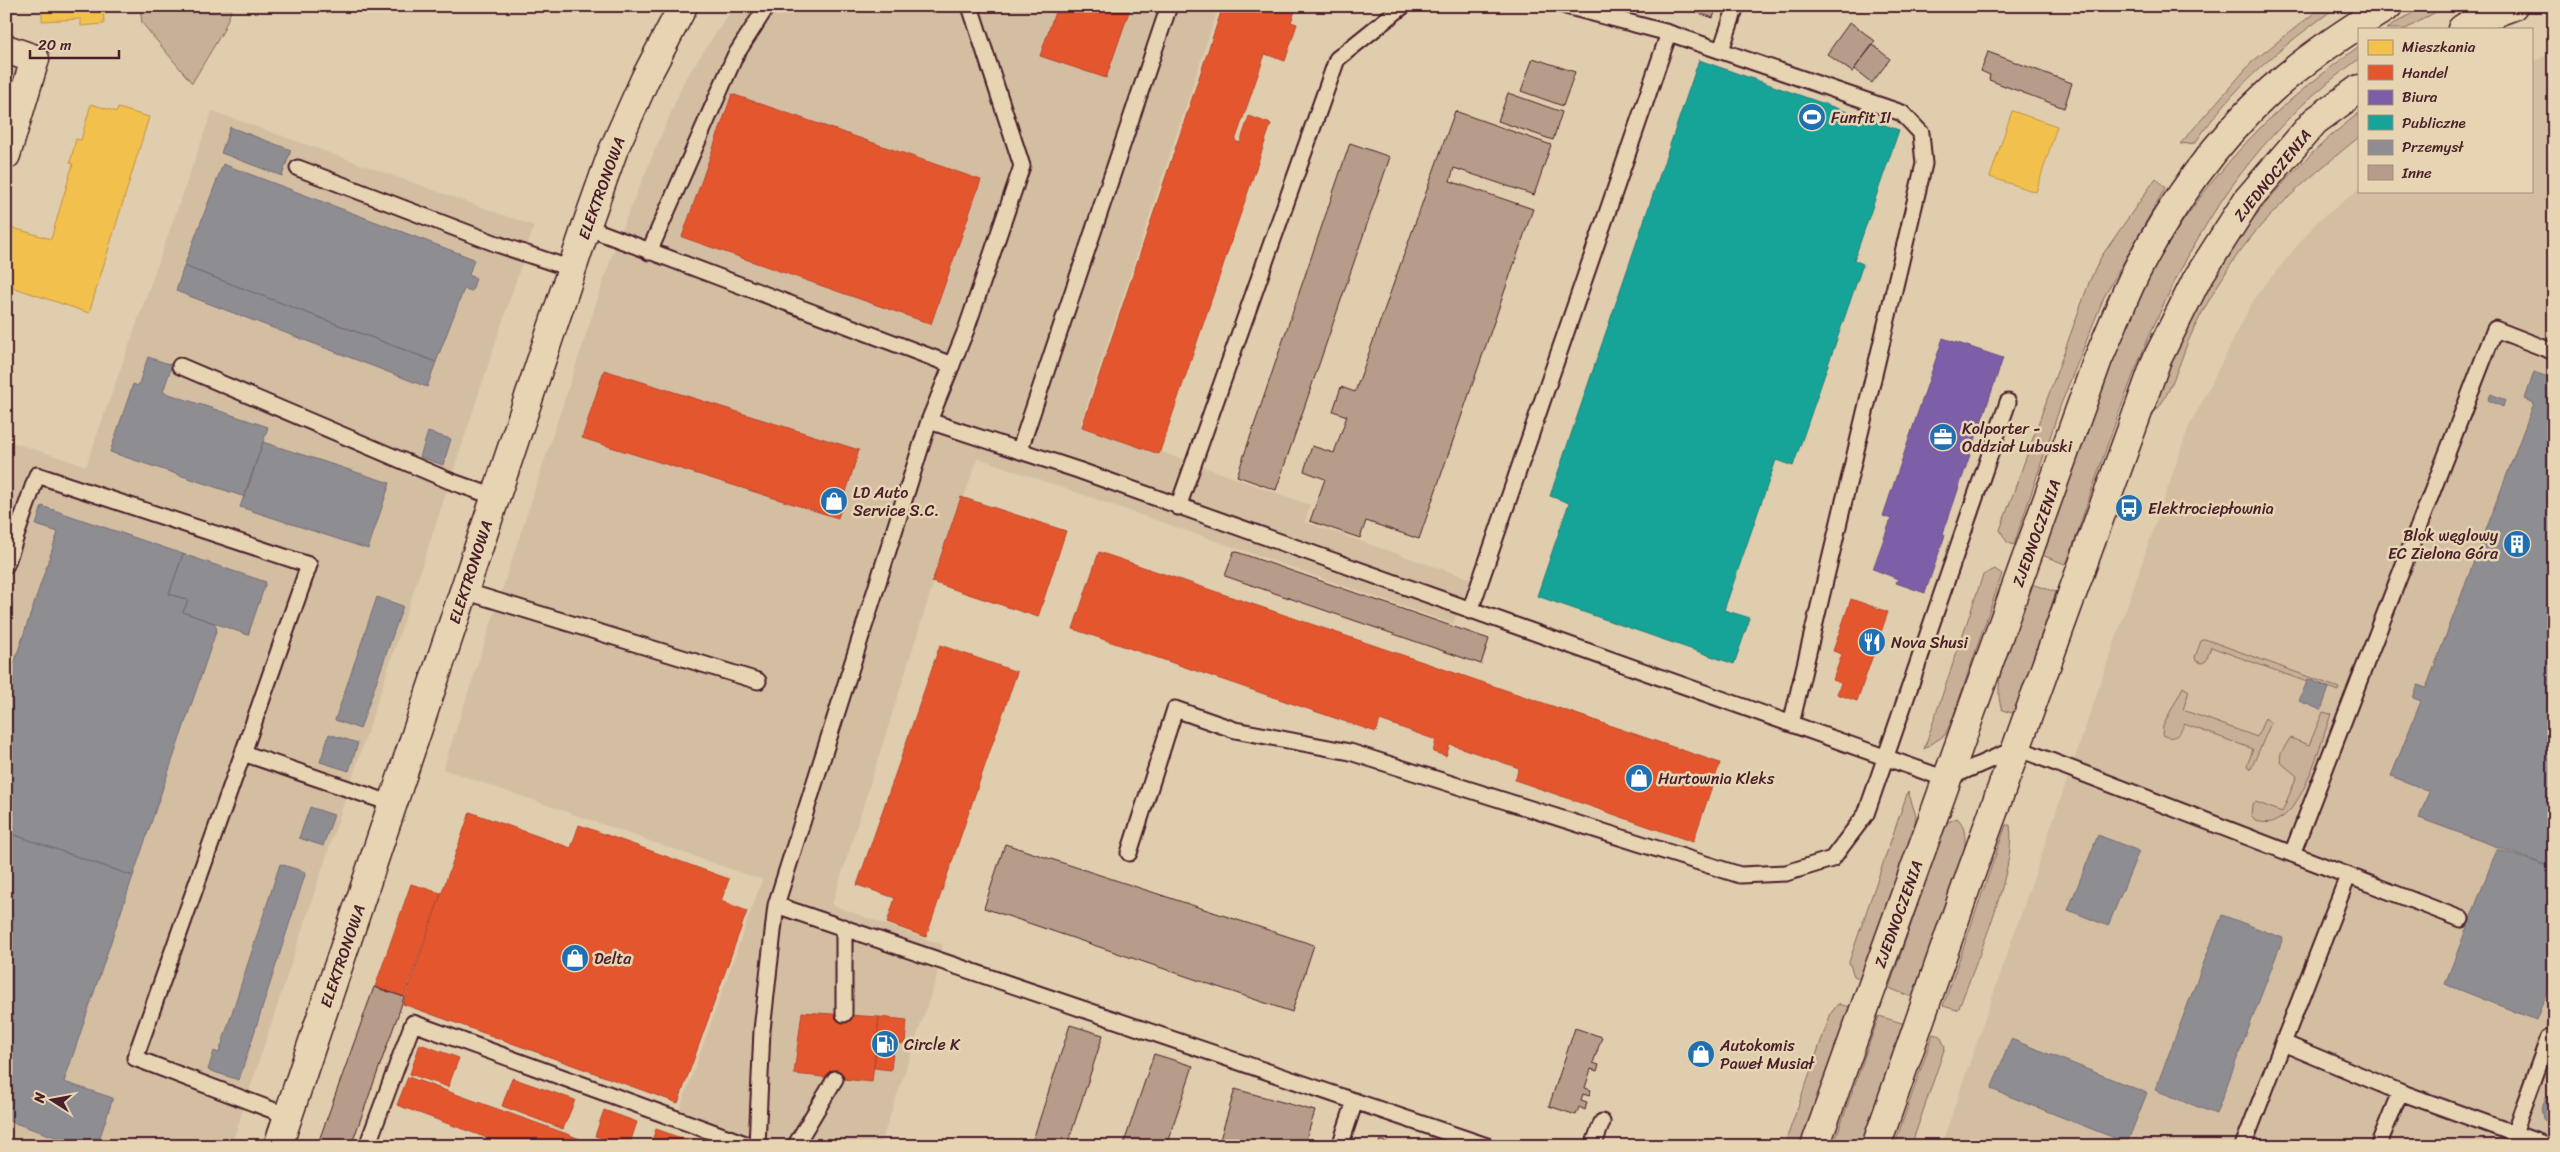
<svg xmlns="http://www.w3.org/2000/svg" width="2560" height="1152" viewBox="0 0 2560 1152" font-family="Sriracha,sans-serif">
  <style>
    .built { fill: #d4bea2 }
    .green { fill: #c7b097; stroke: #886861 }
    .homes { fill: #f2c14e; stroke: #c09044 }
    .shops { fill: #e4572e; stroke: #b6462d }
    .offices { fill: #7b5ea7; stroke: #6c4b82 }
    .public { fill: #17a398; stroke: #267b77 }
    .industry { fill: #8d8d92; stroke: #796c73 }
    .building { fill: #b79c89; stroke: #4a1f2b }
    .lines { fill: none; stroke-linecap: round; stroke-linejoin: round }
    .service-casing { stroke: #4a1f2b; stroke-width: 19 }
    .minor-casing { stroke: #4a1f2b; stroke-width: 31 }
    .secondary-casing { stroke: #4a1f2b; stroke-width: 31 }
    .service { stroke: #e6d4b2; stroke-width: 15 }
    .minor { stroke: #e6d4b2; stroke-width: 28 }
    .secondary { stroke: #e6d4b2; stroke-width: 28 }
    .labels { text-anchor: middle; stroke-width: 5; stroke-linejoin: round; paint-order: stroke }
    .poi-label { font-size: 16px; fill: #4a1f2b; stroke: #e6d4b2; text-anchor: start }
    .street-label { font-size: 16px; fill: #4a1f2b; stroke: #e6d4b2 }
  </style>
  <rect width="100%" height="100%" fill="#e0cdad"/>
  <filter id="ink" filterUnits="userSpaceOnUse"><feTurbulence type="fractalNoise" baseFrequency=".02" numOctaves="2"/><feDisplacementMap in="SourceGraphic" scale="10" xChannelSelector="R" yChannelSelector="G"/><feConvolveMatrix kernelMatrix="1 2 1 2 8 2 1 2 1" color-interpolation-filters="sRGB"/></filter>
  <g filter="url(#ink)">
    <!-- built -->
    <path class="built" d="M734,6H1219L1081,423L1310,505L1305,522L1471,579L1453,624L978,458L936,575L832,905L943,945L936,979L880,1146H723L724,1143L675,1123L762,880L443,769L617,240L685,79Z
      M2554,51V1146H1941L2188,429L2255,297L2317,222L2359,189V191H2531V63Z
      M212,111L534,226L231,1146H6V440L86,466Z"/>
    <!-- green -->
    <path class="green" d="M140,6H233L223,31L192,83L142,23Z
      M2323,6H2338C2280,48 2236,83 2195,143L2180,144L2252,62Z
      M2424,6H2446L2406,29H2386Z
      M2359,46V59C2187,180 2133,371 2068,560L2065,564L2042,555C2076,458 2104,356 2155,266C2183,216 2220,169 2260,128C2290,98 2325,72 2359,46Z
      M2359,113V137C2315,173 2269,210 2236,257C2219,282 2203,309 2190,337C2181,357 2169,402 2151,415C2158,397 2163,379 2170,361C2206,269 2280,173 2359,113Z
      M2156,178L2165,188L2104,297L2061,404L2014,545L2007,542L2000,530L2090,280L2101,257Z
      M1995,569L2002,574L1952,720L1945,735L1924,749L1983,575Z
      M2031,584L2056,592L2016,709L2012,713L2002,710C1989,677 2020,617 2031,584Z
      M2205,639L2339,688L2338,691L2308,679L2307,682L2211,647L2206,661L2202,663L2196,661L2195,657L2201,641Z
      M2183,687L2189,691L2183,710L2257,737L2265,718L2271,723L2251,769L2247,766L2253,749L2184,724C2180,735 2174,741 2162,735L2163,726Z
      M2323,712L2331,714C2321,742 2306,802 2281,818C2272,824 2264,823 2255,821L2251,815L2252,804L2256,802L2282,812L2297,776L2280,762L2281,753L2290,738L2309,745Z
      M1908,791L1916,816L1914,828L1860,979L1854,976L1849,962Z
      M1957,818C1968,828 1965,846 1963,859L1914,998L1889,988L1946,823Z
      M2006,825H2010C2017,869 1975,964 1959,1008L1957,1010L1943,1006Z
      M1838,1004L1850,1007L1802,1146H1784L1831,1013Z
      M1879,1016L1905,1024L1862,1146H1833Z
      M1933,1034L1940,1036L1945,1047L1911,1146H1894Z"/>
    <!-- homes -->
    <path class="homes" d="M42,6H103L104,24L81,26V19L42,21Z
      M91,104L117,112L118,108L149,117L89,313L6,285V226L51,239L73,164L70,163L76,139L81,140Z
      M2012,111L2057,126L2036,192L1990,177Z"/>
    <!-- shops -->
    <path class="shops" d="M1057,6H1131L1106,78L1040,56Z
      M1223,6H1297L1291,22L1297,24L1285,61L1265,54L1235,141L1240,143L1249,116L1271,124L1159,454L1082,427Z
      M732,94L981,180L931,324L682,237Z
      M604,370L859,450L838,518L582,438Z
      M961,497L1066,531L1038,617L932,582Z
      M1099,552L1720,763L1693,842L1515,780L1519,768L1450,744L1446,756L1433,752L1436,740L1380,720L1376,732L1073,629Z
      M1851,599L1888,612L1857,701L1837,694L1841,683L1833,680L1842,654L1833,651Z
      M940,645L1017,672L926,937L887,923L895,898L857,885Z
      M470,812L571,848L579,825L729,879L721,901L747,911L678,1103L403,1004Z
      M411,884L441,893L404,997L375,987Z
      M802,1012L879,1017L872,1082L794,1074Z
      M879,1017L907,1020L905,1044L894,1043L891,1070L874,1068Z
      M420,1044L459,1058L448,1087L410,1074Z
      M408,1077L570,1135L596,1146H509L397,1105Z
      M512,1078L575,1100L563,1129L502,1106Z
      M604,1110L637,1122L629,1146L595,1136Z
      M656,1129L704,1146H650Z"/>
    <!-- offices -->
    <path class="offices" d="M1943,338L2003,358L1943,534L1945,535L1925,593L1896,583L1898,579L1873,569L1891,519L1883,516Z"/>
    <!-- public -->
    <path class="public" d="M1699,60L1899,130L1854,260L1863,264L1793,466L1776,460L1724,610L1750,618L1734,664L1537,596L1569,503L1550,496Z"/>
    <!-- industry -->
    <path class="industry" d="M230,127L291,150L282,176L221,153Z
      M223,164L474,259L469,275L476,278L472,291L464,289L436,362L184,266Z
      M184,266L436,362L427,387L176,291Z
      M148,357L172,365L163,392L268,427L245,497L110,452L133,384L138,386Z
      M2534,372L2554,379V868L2419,818L2429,791L2391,776L2421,701L2413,698L2418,685L2426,688L2534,403L2525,399Z
      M2491,394L2505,400L2503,407L2488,400Z
      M428,432L451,439L443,465L420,457Z
      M263,442L390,483L368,549L240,507Z
      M42,506L183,554L169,594L188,600L183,612L214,623L217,629L133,876L6,832V687L58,532L36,525Z
      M183,554L266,582L248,635L183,612L188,600L169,594Z
      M377,597L403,606L360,729L335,720Z
      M2308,679L2329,688L2321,710L2299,701Z
      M329,734L358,743L349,771L320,762Z
      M310,807L334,815L323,846L299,838Z
      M6,832L133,876L64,1082L113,1098L97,1146H81L6,1120Z
      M2098,835L2139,851L2108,926L2068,910Z
      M2497,849L2554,868V974L2536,1020L2445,984Z
      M280,864L306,872L239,1080L208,1070L214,1051L219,1053Z
      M2222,915L2283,938L2216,1114L2155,1090Z
      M2011,1039L2147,1093L2127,1143L1991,1089Z
      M2554,1094V1127L2543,1119L2541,1108L2546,1098Z"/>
    <!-- building -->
    <path class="building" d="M1679,6H1717L1713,18Z
      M1850,22L1875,41L1852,72L1827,54Z
      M1873,45L1890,59L1872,83L1854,69Z
      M1988,52L2072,83L2064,108L1989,80L1990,75L1981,71Z
      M1533,58L1575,72L1563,106L1521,91Z
      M6,81L15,83L6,113Z
      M1508,93L1562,112L1553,140L1498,121Z
      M1455,111L1551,145L1534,195L1454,168L1450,181L1533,209L1419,539L1366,521L1360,538L1310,521L1325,479L1304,471L1312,446L1334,453L1347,416L1333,411L1341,387L1355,392Z
      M1350,143L1390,157L1276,490L1237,476Z
      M2129,498L2135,499L2129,519L2123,517Z
      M1234,551L1489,639L1481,664L1225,576Z
      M1005,844L1314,945L1292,1012L984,908Z
      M374,987L404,997L398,1015L351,1146H317Z
      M1070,1025L1103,1035L1067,1146H1031Z
      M1575,1028L1602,1037L1593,1063L1599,1065L1597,1071L1591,1069L1585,1088L1591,1090L1589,1096L1583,1094L1581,1100L1587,1102L1585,1110L1579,1107L1576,1115L1549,1106Z
      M1154,1054L1193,1066L1166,1146H1123Z
      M1235,1089L1315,1111L1304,1146H1218Z
      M1380,1140L1399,1146H1378Z"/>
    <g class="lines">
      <!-- service casing -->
      <g class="service-casing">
        <path id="service" d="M1566,6L1669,33L1902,113L1921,133L1924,164L1791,724
          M1721,50L1736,6
          M298,168L497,244L572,269
          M586,227L952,365
          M649,252L735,56L767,6
          M180,366L450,481L495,497
          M929,421L966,330L1022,166L970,6
          M1020,449L1169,6
          M1178,507L1337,59L1403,6
          M6,565L37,475L309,565L243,753
          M464,591L758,681
          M1470,611L1669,33
          M1129,853L1175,709L1235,730L1350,752L1740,875L1786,873L1832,859L1866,814L2008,402
          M2292,854L2495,329L2554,352
          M776,905L1487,1146
          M844,927V1014
          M2283,1043L2400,1092L2378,1146
          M2400,1092L2549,1146
          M288,1116L135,1058L243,753L393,804
          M2514,1133L2549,1037
          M367,1146L413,1023L751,1146
          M757,1146L762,1030L776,905L929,421L1078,470L1946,779L2017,748L2461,919
          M795,1146L835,1079
          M1340,1146L1355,1101
          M1593,1146L1602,1122
          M2243,1146L2348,876"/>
      </g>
      <!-- minor casing -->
      <g class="minor-casing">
        <path id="minor" d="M6,49L35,59L6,155
          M278,1146L586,227L613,151L645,79L683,6"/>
      </g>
      <!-- secondary casing -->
      <g class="secondary-casing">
        <path id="secondary" d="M2462,29L2476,20L2513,6
          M1815,1146L2098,359C2111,330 2122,301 2136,272C2169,207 2217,139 2271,90C2303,61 2350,29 2388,6
          M1876,1146L1970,876L2157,359L2197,279L2248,199L2315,121L2359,89"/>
      </g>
      <!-- service -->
      <use href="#service" class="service"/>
      <!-- minor -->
      <use href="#minor" class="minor"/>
      <!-- secondary -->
      <use href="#secondary" class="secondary"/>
    </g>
  </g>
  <!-- icons -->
  <defs>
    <g id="stadium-disc" transform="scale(1.4375)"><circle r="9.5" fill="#1f6fb2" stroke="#e6d4b2"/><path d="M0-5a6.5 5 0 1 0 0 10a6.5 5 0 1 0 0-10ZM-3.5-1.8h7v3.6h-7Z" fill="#fff"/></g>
    <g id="office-disc" transform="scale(1.4375)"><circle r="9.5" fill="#1f6fb2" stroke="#e6d4b2"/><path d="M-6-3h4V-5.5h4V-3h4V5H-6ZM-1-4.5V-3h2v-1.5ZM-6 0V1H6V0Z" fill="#fff"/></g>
    <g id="shop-disc" transform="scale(1.4375)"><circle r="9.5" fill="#1f6fb2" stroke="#e6d4b2"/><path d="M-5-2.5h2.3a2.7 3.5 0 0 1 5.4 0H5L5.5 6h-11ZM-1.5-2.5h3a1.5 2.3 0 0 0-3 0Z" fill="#fff"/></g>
    <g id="bus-disc" transform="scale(1.4375)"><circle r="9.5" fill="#1f6fb2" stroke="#e6d4b2"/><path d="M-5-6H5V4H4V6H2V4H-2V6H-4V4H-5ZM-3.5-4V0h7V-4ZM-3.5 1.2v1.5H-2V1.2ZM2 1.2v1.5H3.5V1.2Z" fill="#fff"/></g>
    <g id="building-disc" transform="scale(1.4375)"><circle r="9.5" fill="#1f6fb2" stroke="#e6d4b2"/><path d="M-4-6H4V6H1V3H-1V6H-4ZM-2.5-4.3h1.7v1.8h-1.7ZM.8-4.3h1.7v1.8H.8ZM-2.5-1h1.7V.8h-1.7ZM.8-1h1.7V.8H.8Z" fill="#fff"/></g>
    <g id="restaurant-disc" transform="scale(1.4375)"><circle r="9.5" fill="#1f6fb2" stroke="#e6d4b2"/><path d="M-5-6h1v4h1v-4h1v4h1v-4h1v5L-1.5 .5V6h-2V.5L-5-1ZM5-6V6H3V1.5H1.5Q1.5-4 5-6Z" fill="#fff"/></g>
    <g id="fuel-disc" transform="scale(1.4375)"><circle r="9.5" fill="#1f6fb2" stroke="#e6d4b2"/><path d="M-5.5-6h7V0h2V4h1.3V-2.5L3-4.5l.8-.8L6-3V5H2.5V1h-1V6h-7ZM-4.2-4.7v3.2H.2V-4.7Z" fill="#fff"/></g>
  </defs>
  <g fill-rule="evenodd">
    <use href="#stadium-disc" x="1812" y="117"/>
    <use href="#office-disc" x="1943" y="437"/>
    <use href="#shop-disc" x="834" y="501"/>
    <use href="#bus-disc" x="2129" y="508"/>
    <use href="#building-disc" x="2517" y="544"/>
    <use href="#restaurant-disc" x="1872" y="642"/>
    <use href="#shop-disc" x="1639" y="778"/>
    <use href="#shop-disc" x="575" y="958"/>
    <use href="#fuel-disc" x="885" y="1044"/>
    <use href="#shop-disc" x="1701" y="1054"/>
  </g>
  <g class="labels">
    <!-- poi labels -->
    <g class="poi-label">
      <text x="1831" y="123">Funfit II</text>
      <text x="1962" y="434">Kolporter -<tspan x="1962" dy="18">Oddział Lubuski</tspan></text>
      <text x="853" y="498">LD Auto<tspan x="853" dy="18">Service S.C.</tspan></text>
      <text x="2148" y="514">Elektrociepłownia</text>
      <text x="2498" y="541" text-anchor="end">Blok węglowy<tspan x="2498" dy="18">EC Zielona Góra</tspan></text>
      <text x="1891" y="648">Nova Shusi</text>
      <text x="1658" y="784">Hurtownia Kleks</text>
      <text x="594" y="964">Delta</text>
      <text x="904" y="1050">Circle K</text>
      <text x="1720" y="1051">Autokomis<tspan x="1720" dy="18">Paweł Musiał</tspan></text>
    </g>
    <!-- street labels -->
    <g class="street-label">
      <text transform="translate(2272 175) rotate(-51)" y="6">ZJEDNOCZENIA</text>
      <text transform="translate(601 188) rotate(-70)" y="6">ELEKTRONOWA</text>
      <text transform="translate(2036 533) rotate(-70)" y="6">ZJEDNOCZENIA</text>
      <text transform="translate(470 572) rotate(-72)" y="6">ELEKTRONOWA</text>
      <text transform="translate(1898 914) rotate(-70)" y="6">ZJEDNOCZENIA</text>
      <text transform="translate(342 956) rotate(-71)" y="6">ELEKTRONOWA</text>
    </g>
  </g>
  <!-- margin -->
  <rect width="2560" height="1152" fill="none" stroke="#e6d4b2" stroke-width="25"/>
  <rect x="12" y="12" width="2535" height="1127" fill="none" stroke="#4a1f2b" stroke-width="2" filter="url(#ink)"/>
  <!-- legend -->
  <rect x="2358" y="28" width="175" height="165" fill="#e6d4b2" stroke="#a88c7c"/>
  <rect x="2368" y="40" width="25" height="15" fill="#f2c14e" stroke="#a88c7c"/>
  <text x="2402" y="52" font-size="15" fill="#4a1f2b">Mieszkania</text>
  <rect x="2368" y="65" width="25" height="15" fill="#e4572e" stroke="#a88c7c"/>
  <text x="2402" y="78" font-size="15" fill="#4a1f2b">Handel</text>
  <rect x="2368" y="90" width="25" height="15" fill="#7b5ea7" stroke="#a88c7c"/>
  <text x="2402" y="102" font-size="15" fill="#4a1f2b">Biura</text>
  <rect x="2368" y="115" width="25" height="15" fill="#17a398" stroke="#a88c7c"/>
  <text x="2402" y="128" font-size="15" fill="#4a1f2b">Publiczne</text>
  <rect x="2368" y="140" width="25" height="15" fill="#8d8d92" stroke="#a88c7c"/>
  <text x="2402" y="152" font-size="15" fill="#4a1f2b">Przemysł</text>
  <rect x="2368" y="165" width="25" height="15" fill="#b79c89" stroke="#a88c7c"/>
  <text x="2402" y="178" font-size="15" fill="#4a1f2b">Inne</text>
  <!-- north arrow -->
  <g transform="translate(52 1100) rotate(281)" stroke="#e6d4b2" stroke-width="4" paint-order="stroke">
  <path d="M0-4L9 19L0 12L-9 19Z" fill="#4a1f2b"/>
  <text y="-8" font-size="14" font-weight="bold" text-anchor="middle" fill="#4a1f2b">N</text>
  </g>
  <!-- scale -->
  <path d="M30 50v8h89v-8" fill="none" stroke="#4a1f2b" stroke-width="2.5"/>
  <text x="38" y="50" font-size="15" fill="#4a1f2b" stroke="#e6d4b2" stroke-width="4" paint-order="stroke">20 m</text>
</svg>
